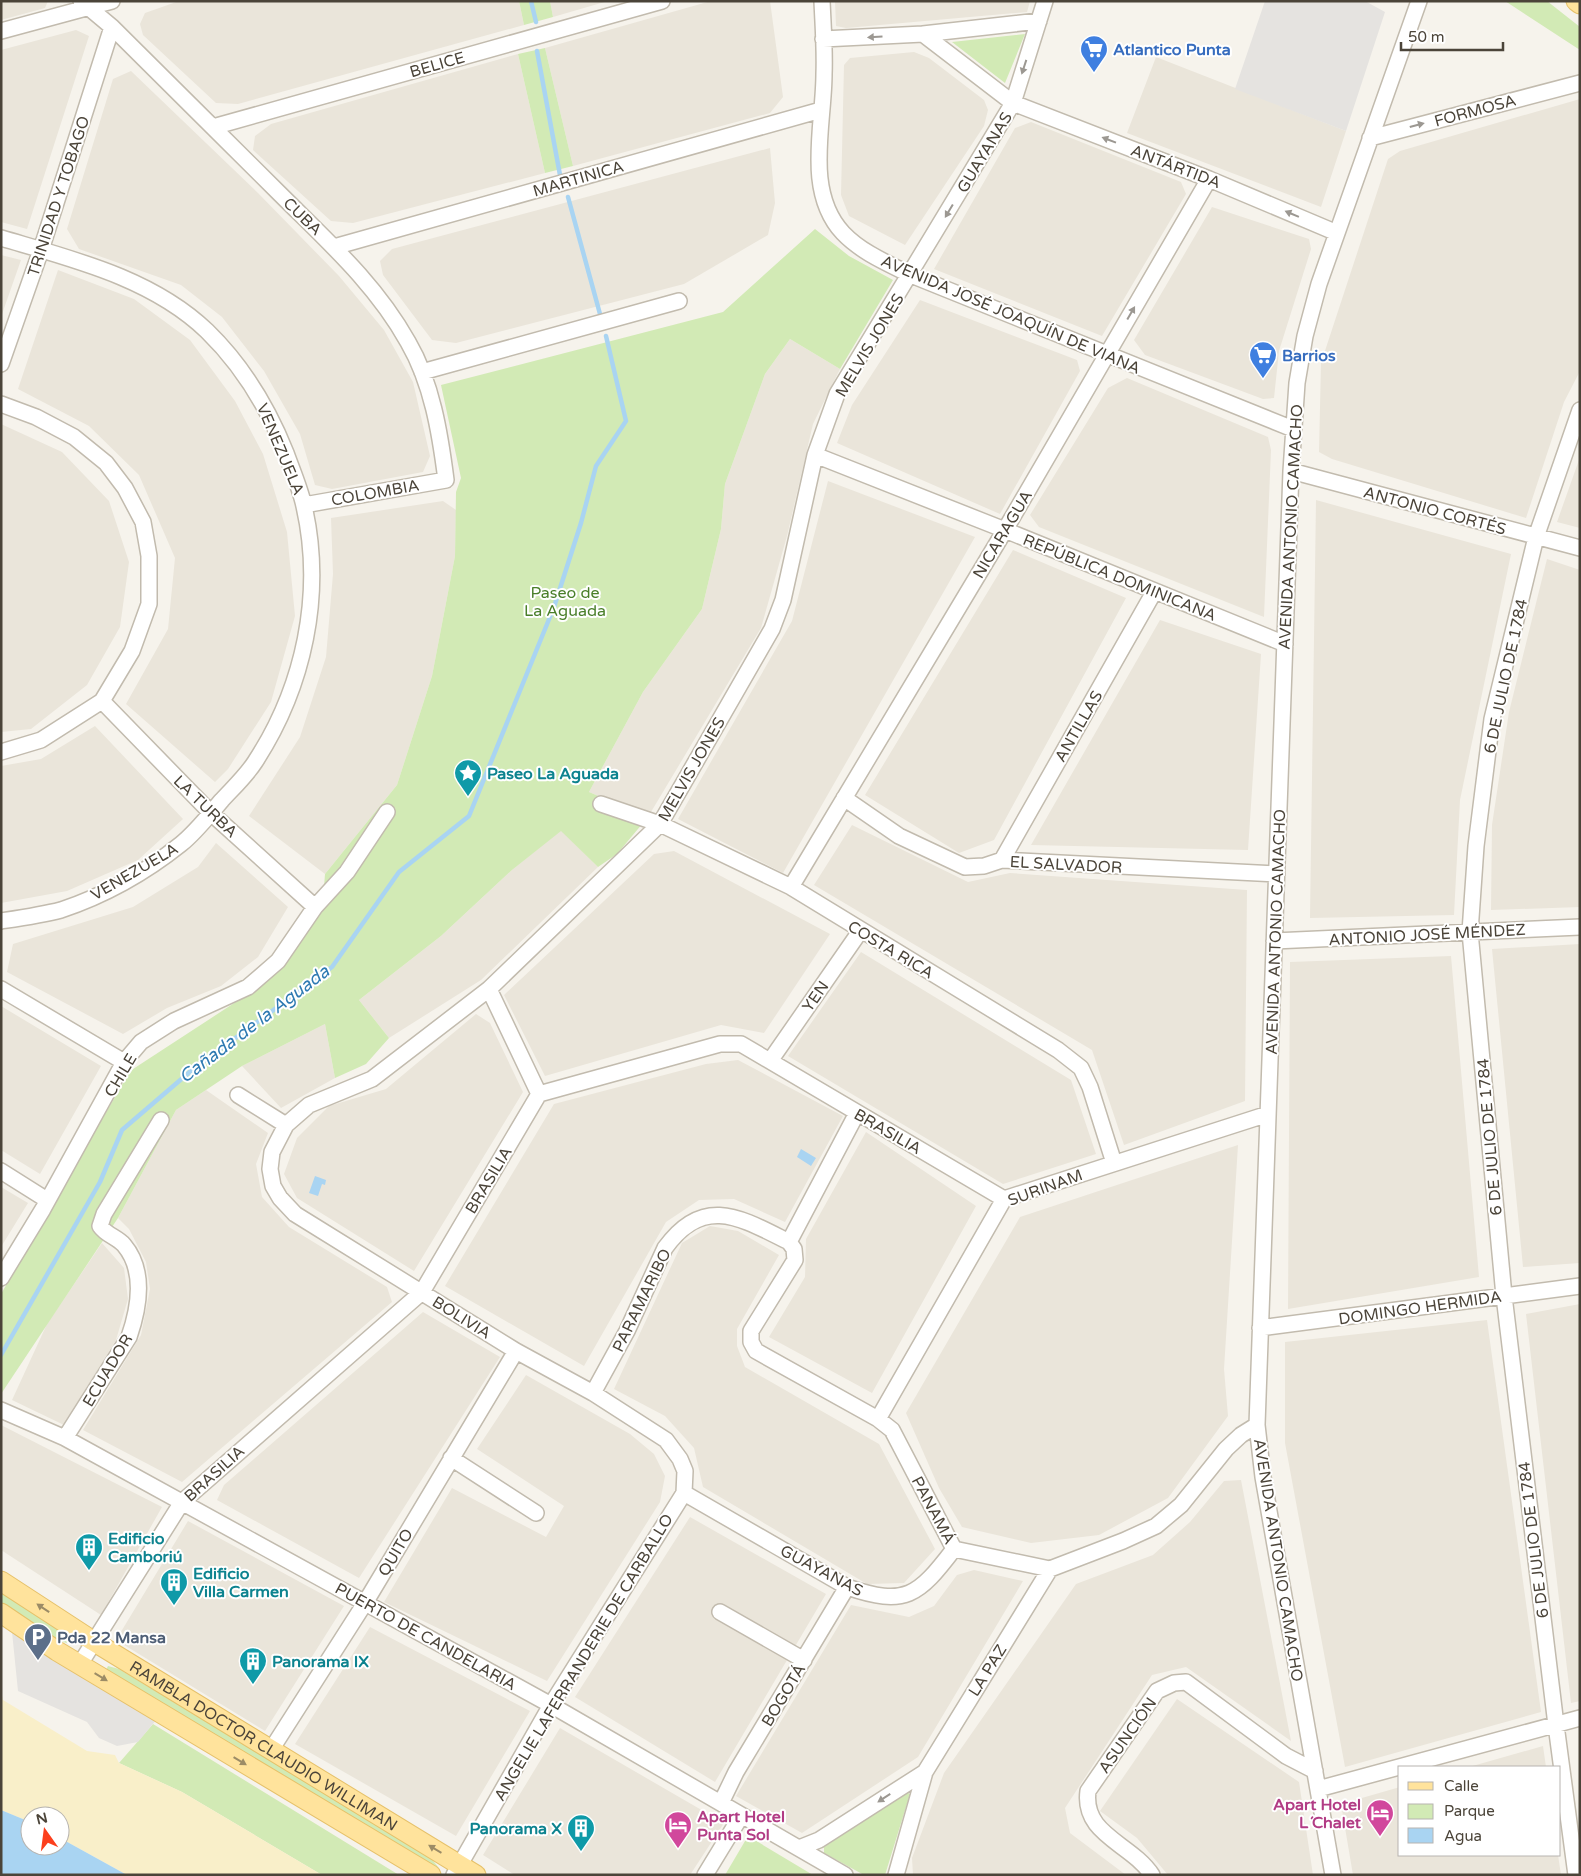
<svg xmlns="http://www.w3.org/2000/svg" width="1581" height="1876" viewBox="0 0 1581 1876" font-family="'Varela Round',sans-serif">
  <style>
    .residential { fill: #eae5da }
    .green { fill: #d2eab5 }
    .sand { fill: #f9efc9 }
    .parking { fill: #e5e3e0 }
    .water { fill: #a9d4f2 }
    .lines { fill: none; stroke-linecap: round; stroke-linejoin: round }
    .stream { stroke: #a9d4f2; stroke-width: 4.5 }
    .minor-casing { stroke: #c2bbae; stroke-width: 18 }
    .major-casing { stroke: #e6c16a; stroke-width: 21 }
    .minor { stroke: #fff; stroke-width: 15 }
    .major { stroke: #ffe39c; stroke-width: 19 }
    .oneway { fill: #9c9892 }
    .oneway2 { fill: #9c8c66 }
    .labels { text-anchor: middle; stroke-width: 4; stroke-linejoin: round; paint-order: stroke }
    .shop-label { font-size: 16px; font-weight: bold; fill: #366cbe; stroke: #fff; text-anchor: start }
    .street-label { font-size: 16px; fill: #4b4439; stroke: #fff }
    .park-label { font-size: 16px; fill: #4a7f2a; stroke: #fff }
    .culture-label { font-size: 16px; font-weight: bold; fill: #0d838f; stroke: #fff; text-anchor: start }
    .service-label { font-size: 16px; font-weight: bold; fill: #4e5e75; stroke: #fff; text-anchor: start }
    .hotel-label { font-size: 16px; font-weight: bold; fill: #b23c85; stroke: #fff; text-anchor: end }
    .water-label { font-size: 18px; font-style: italic; fill: #2e7ab2; stroke: #fff }
  </style>
  <rect width="100%" height="100%" fill="#f6f3ec"/>
  <!-- residential -->
  <path class="residential" d="M1,1H48L45,8L1,20Z
    M179,1H519L524,25L238,104L216,103L143,35L140,24L145,13Z
    M550,1H608L553,17Z
    M711,1H770L783,97L770,113L573,166L545,48Z
    M835,1H1030L1027,12L846,28L836,26Z
    M76,30L89,36L27,229L1,222V50Z
    M914,52L929,58L984,100L988,110L984,126L905,245L849,216L841,195L844,65L850,58Z
    M518,54L545,173L353,223L331,221L253,150L255,136L271,124Z
    M1156,57L1346,131L1321,207L1127,133Z
    M131,71L258,193L339,276L384,330L413,382L430,456L423,472L332,489L315,485L300,434L264,371L222,317L181,285L79,249L67,229L113,79Z
    M1580,99V371L1564,402L1526,518L1332,459L1319,452L1321,363L1388,159L1400,151Z
    M1031,122L1181,182L1186,194L1102,336L934,269L1015,128Z
    M770,148L775,203L768,235L684,284L456,343L432,340L383,275L380,261L392,249Z
    M1212,207L1309,239L1311,249L1279,351L1274,398L1263,399L1145,355L1134,340Z
    M1,255L21,260L1,317Z
    M58,270L134,299L190,340L235,401L263,454L287,532L295,616L271,702L228,769L215,782L126,704L168,629L175,558L139,475L89,426L18,389Z
    M920,300L1077,360L1080,371L1000,514L837,443L852,405Z
    M790,339L840,369L813,424L787,536L761,628L648,817L589,792L643,692L702,609L721,529L725,484L765,374Z
    M1127,378L1268,437L1271,450L1264,617L1039,527L1030,515L1108,388Z
    M1,424L62,452L109,501L129,562L120,627L87,685L31,729L1,732Z
    M1580,457V528L1557,522Z
    M828,481L975,537L783,873L678,819L792,621Z
    M1316,500L1511,554L1460,800L1454,915L1310,918Z
    M443,501L456,510L455,556L432,676L397,785L325,874L249,816L300,737L326,657L333,574L331,518Z
    M1013,550L1126,598L994,840L959,853L865,795Z
    M1547,559L1580,570V907L1491,910L1492,825L1509,712Z
    M1160,620L1261,654L1248,850L1031,845Z
    M95,726L183,819L138,860L67,891L1,903V766L41,759Z
    M852,825L968,882L1010,873L1247,890L1245,1101L1124,1145L1092,1050L814,885Z
    M561,830L598,867L481,980L389,1038L359,1000L441,936L512,870Z
    M216,843L288,907L258,957L221,986L167,1008L123,1034L7,972L13,944L133,907L198,867Z
    M674,851L830,934L764,1033L721,1025L545,1076L504,995L654,854Z
    M1580,944V1263L1523,1267L1492,949Z
    M861,952L1071,1080L1096,1154L1003,1184L788,1056Z
    M1451,956L1479,1277L1288,1309L1290,962Z
    M1,1006L101,1066L40,1174L1,1150Z
    M476,1014L490,1023L523,1092L414,1271L297,1198L284,1174L297,1138L329,1106L386,1089Z
    M325,1024L335,1078L281,1108L242,1066Z
    M738,1060L843,1116L785,1222L734,1199L699,1200L666,1222L584,1366L445,1286L554,1104L706,1064Z
    M206,1090L268,1133L256,1164L262,1197L289,1227L387,1287L392,1302L182,1482L83,1430L141,1335L150,1289L146,1262L129,1229L118,1218L176,1110Z
    M866,1132L976,1206L872,1393L769,1337L805,1277L806,1239Z
    M1238,1145L1224,1369L1228,1416L1168,1498L1099,1535L1031,1543L962,1527L939,1488L906,1413L1020,1217Z
    M1,1187L28,1203L1,1247Z
    M710,1226L738,1231L779,1255L737,1329V1346L745,1367L879,1444L935,1549L904,1583L867,1584L703,1487L694,1448L665,1416L614,1389L682,1243Z
    M102,1243L124,1268L128,1299L116,1340L64,1425L12,1400L47,1324Z
    M1580,1304V1701L1571,1703L1526,1314Z
    M423,1312L500,1357L359,1578L217,1500L224,1485Z
    M1487,1320L1541,1712L1345,1767L1285,1443V1342Z
    M526,1375L630,1434L654,1454L665,1476L660,1502L547,1681L384,1602L452,1488L546,1537L564,1506L477,1449Z
    M1,1425L162,1507L101,1615L1,1550Z
    M1241,1480L1291,1741L1186,1667L1152,1675L1065,1808L1070,1833L1126,1875H913L912,1858L944,1773L1076,1584L1153,1555L1190,1522L1224,1481Z
    M690,1517L826,1594L715,1782L575,1697Z
    M188,1521L344,1606L265,1731L116,1640Z
    M974,1570L1023,1581L918,1757L802,1833L736,1796L851,1605L909,1617L934,1606L957,1575Z
    M370,1627L530,1711L456,1836L295,1744Z
    M1177,1699L1299,1782L1313,1875H1168L1137,1838L1100,1811Z
    M560,1728L724,1823L690,1875H515L483,1855Z
    M1543,1746L1546,1767H1469Z
    M1400,1787V1855H1558L1561,1875H1353L1341,1804Z"/>
  <!-- green -->
  <path class="green" d="M519,1H550L553,17L524,25Z
    M1505,1H1547L1580,27V50Z
    M1025,34L1005,83L952,42Z
    M545,48L573,166L545,173L518,54Z
    M815,229L849,256L893,280L840,369L790,339L765,374L725,484L721,529L702,609L643,692L589,792L648,817L617,854L598,867L561,831L512,870L441,936L359,1000L389,1038L366,1064L335,1078L325,1024L242,1066L176,1110L118,1218L1,1394V1294L130,1071L265,983L322,912L325,874L397,785L432,676L455,556L456,492L461,478L441,385L723,312Z
    M1,1590L65,1634L71,1640V1644L59,1641L1,1602Z
    M108,1666L119,1669L430,1857L439,1868L436,1870L106,1670Z
    M153,1724L399,1875H322L182,1792L119,1763Z
    M907,1792L910,1794L885,1875H864L824,1853V1847Z
    M748,1836L813,1875H725Z"/>
  <!-- sand -->
  <path class="sand" d="M1,1692L3,1700L87,1751L115,1755L119,1763L182,1792L322,1875H127L60,1838V1816H30V1822L1,1810Z"/>
  <!-- parking -->
  <path class="parking" d="M1265,1H1365L1385,12L1346,131L1235,89Z
    M12,1632L157,1719L138,1742L117,1746L99,1738L87,1722L18,1691Z"/>
  <!-- water -->
  <path class="water" d="M801,1149L816,1158L811,1166L797,1157Z
    M315,1176L326,1180L325,1185L322,1184L318,1196L309,1193Z
    M1,1810L30,1822V1846H60V1838L127,1875H1Z"/>
  <g class="lines">
    <!-- stream -->
    <path class="stream" d="M531,1L536,22
      M537,51L560,175
      M568,197L600,314
      M1,1355L100,1182L122,1130L192,1070L332,967L399,872L469,816L554,607L581,523L596,466L626,421L606,336"/>
    <!-- minor casing -->
    <g class="minor-casing">
      <path id="minor" d="M81,1L112,27C168,82 223,138 279,193C326,240 375,283 408,342C432,383 440,433 446,480L304,505
        M822,1C823,25 825,50 824,74C824,125 804,191 843,233C861,252 887,263 911,275L1293,429
        M1,31L112,1
        M923,34L1013,103L1209,179L1337,233
        M823,39L923,34L1039,21
        M213,127L662,1
        M1370,138L1580,83
        M1,238C72,259 152,278 207,331C242,365 268,408 286,453C292,470 300,488 304,506C324,594 304,687 255,762C246,776 233,788 222,800C209,815 196,832 181,844C146,872 103,896 61,910C42,915 21,918 1,921
        M334,247L821,110
        M1,364L41,250L112,27
        M422,372L679,301
        M1,404L36,417L74,437L106,463L125,488L143,522L149,556V604L132,651L102,701L41,740L1,752
        M815,455L1005,530L1285,644
        M1291,471L1580,548
        M102,701L211,813L315,907
        M844,798L899,836L965,867L984,866L1002,860L1277,874
        M601,804L660,824L791,887L1058,1050L1081,1068L1090,1087L1114,1163
        M1002,860L1154,592
        M791,887L1005,530L1209,179
        M1274,941L1580,927
        M1,989L124,1062
        M489,989L539,1094
        M770,1061L861,930
        M238,1095L286,1125
        M1,1171L47,1200
        M789,1242L794,1249L795,1260L751,1331V1342L756,1351L878,1419L892,1430L954,1549L1050,1569L1123,1541L1156,1526L1181,1505L1226,1449L1241,1435L1257,1425
        M1,1278L43,1209L124,1062L141,1042L174,1021L248,987L278,961L315,907L347,872L387,812
        M1260,1328L1580,1286
        M593,1393L627,1331L665,1248C704,1194 741,1218 789,1242L857,1113
        M1,1410L65,1438L551,1705L845,1875
        M878,1419L1004,1199L1268,1114
        M65,1438L129,1337C139,1308 146,1271 124,1245C117,1237 106,1235 100,1226L104,1214L161,1120
        M451,1458L536,1513
        M684,1493L847,1587C906,1607 918,1596 954,1549
        M720,1612L804,1660
        M80,1664L182,1502L422,1292L539,1094L720,1044H741L1004,1199
        M271,1750L365,1603L516,1351
        M1318,1789L1580,1718
        M721,1803L736,1772L847,1587
        M799,1848L819,1840L925,1772
        M454,1875L551,1705L684,1493L685,1471L680,1459L666,1440L593,1393L516,1351L295,1214L280,1198L273,1186L270,1169L272,1152L286,1125L309,1105L372,1079L489,989L660,824L772,629L783,600L815,455L837,394L1013,103L1045,1
        M705,1875L741,1816
        M896,1875L925,1772L1050,1569
        M1152,1875C1131,1843 1082,1835 1088,1791L1157,1691L1174,1683L1186,1682L1286,1756L1315,1771
        M1333,1875L1263,1477L1257,1425L1291,471L1297,383L1305,336L1319,284L1419,1
        M1576,1875L1556,1725L1504,1296L1470,932L1476,846L1492,719L1536,537L1580,410"/>
    </g>
    <!-- major casing -->
    <g class="major-casing">
      <g id="major">
        <path d="M1576,1L1580,4"/>
        <path id="s1" d="M1,1581L93,1641L476,1875"/>
        <path d="M1,1613L57,1651L431,1875"/>
      </g>
    </g>
    <!-- minor -->
    <use href="#minor" class="minor"/>
    <!-- major -->
    <use href="#major" class="major"/>
  </g>
  <!-- one-way arrows -->
  <defs><path id="oneway-solid" d="M-6-.8H1V-3.2L6.5 0L1 3.2V.8H-6Z" transform="scale(1.25)"/></defs>
  <g class="oneway">
    <use href="#oneway-solid" transform="translate(875 37) rotate(177)"/>
    <use href="#oneway-solid" transform="translate(1024 67) rotate(108)"/>
    <use href="#oneway-solid" transform="translate(1417 125) rotate(-15)"/>
    <use href="#oneway-solid" transform="translate(1109 140) rotate(-159)"/>
    <use href="#oneway-solid" transform="translate(949 211) rotate(121)"/>
    <use href="#oneway-solid" transform="translate(1292 214) rotate(-157)"/>
    <use href="#oneway-solid" transform="translate(1131 313) rotate(-60)"/>
    <use href="#oneway-solid" transform="translate(884 1798) rotate(147)"/>
  </g>
  <g class="oneway2">
    <use href="#oneway-solid" transform="translate(43 1608) rotate(-146)"/>
    <use href="#oneway-solid" transform="translate(101 1677) rotate(31)"/>
    <use href="#oneway-solid" transform="translate(240 1761) rotate(31)"/>
    <use href="#oneway-solid" transform="translate(435 1849) rotate(-149)"/>
  </g>
  <!-- icons -->
  <defs>
    <g id="supermarket-pin" transform="scale(1.4375)"><path d="M0 17L-7.5 6A9.5 9.5 0 1 1 7.5 6Z" fill="#3f7fe0" stroke="#fff"/><path d="M-6-5.5h2.5l.6 2H6L4.5 2H-2.5L-4.4-4H-6ZM-1.5 3.2a1.3 1.3 0 1 0 .1 0ZM3 3.2a1.3 1.3 0 1 0 .1 0Z" fill="#fff"/></g>
    <g id="sight-pin" transform="scale(1.4375)"><path d="M0 17L-7.5 6A9.5 9.5 0 1 1 7.5 6Z" fill="#0f9aa8" stroke="#fff"/><path d="M0-6L1.8-2.2L6-1.7L2.9 1.2L3.7 5.4L0 3.3L-3.7 5.4L-2.9 1.2L-6-1.7L-1.8-2.2Z" fill="#fff"/></g>
    <g id="building-pin" transform="scale(1.4375)"><path d="M0 17L-7.5 6A9.5 9.5 0 1 1 7.5 6Z" fill="#0f9aa8" stroke="#fff"/><path d="M-4-6H4V6H1V3H-1V6H-4ZM-2.5-4.3h1.7v1.8h-1.7ZM.8-4.3h1.7v1.8H.8ZM-2.5-1h1.7V.8h-1.7ZM.8-1h1.7V.8H.8Z" fill="#fff"/></g>
    <g id="parking-pin" transform="scale(1.4375)"><path d="M0 17L-7.5 6A9.5 9.5 0 1 1 7.5 6Z" fill="#5c6f8a" stroke="#fff"/><path d="M-3.5-5.5H1a3.5 3.5 0 0 1 0 7H-1V5.5H-3.5ZM-1-3.4V-.6H.8a1.4 1.4 0 0 0 0-2.8Z" fill="#fff"/></g>
    <g id="hotel-pin" transform="scale(1.4375)"><path d="M0 17L-7.5 6A9.5 9.5 0 1 1 7.5 6Z" fill="#d1479c" stroke="#fff"/><path d="M-6-4.5h1.5V1H6V5H4.5V3h-9V5H-6ZM-4 0a1.8 1.8 0 1 1 3.6 0ZM.5 0V-2.5h3Q6-2.5 6 0Z" fill="#fff"/></g>
  </defs>
  <g fill-rule="evenodd">
    <use href="#supermarket-pin" x="1094" y="49"/>
    <use href="#supermarket-pin" x="1263" y="355"/>
    <use href="#sight-pin" x="468" y="773"/>
    <use href="#building-pin" x="89" y="1547"/>
    <use href="#building-pin" x="174" y="1582"/>
    <use href="#parking-pin" x="38" y="1637"/>
    <use href="#building-pin" x="253" y="1661"/>
    <use href="#hotel-pin" x="1380" y="1813"/>
    <use href="#hotel-pin" x="678" y="1825"/>
    <use href="#building-pin" x="581" y="1828"/>
  </g>
  <g class="labels">
    <!-- shop labels -->
    <g class="shop-label">
      <text x="1113" y="55">Atlantico Punta</text>
      <text x="1282" y="361">Barrios</text>
    </g>
    <!-- street labels -->
    <g class="street-label">
      <text transform="translate(437 64) rotate(-16)" y="6">BELICE</text>
      <text transform="translate(1475 110) rotate(-15)" y="6">FORMOSA</text>
      <text transform="translate(984 152) rotate(-59)" y="6">GUAYANAS</text>
      <text transform="translate(1176 166) rotate(21)" y="6">ANTÁRTIDA</text>
      <text transform="translate(578 178) rotate(-16)" y="6">MARTINICA</text>
      <text transform="translate(58 196) rotate(-72)" y="6">TRINIDAD Y TOBAGO</text>
      <text transform="translate(303 216) rotate(44)" y="6">CUBA</text>
      <text transform="translate(1011 314) rotate(23)" y="6">AVENIDA JOSÉ JOAQUÍN DE VIANA</text>
      <text transform="translate(869 345) rotate(-59)" y="6">MELVIS JONES</text>
      <text transform="translate(281 449) rotate(67)" y="6">VENEZUELA</text>
      <text transform="translate(375 492) rotate(-10)" y="6">COLOMBIA</text>
      <text transform="translate(1435 510) rotate(15)" y="6">ANTONIO CORTÉS</text>
      <text transform="translate(1290 527) rotate(-87)" y="6">AVENIDA ANTONIO CAMACHO</text>
      <text transform="translate(1002 534) rotate(-59)" y="6">NICARAGUA</text>
      <text transform="translate(1120 577) rotate(22)" y="6">REPÚBLICA DOMINICANA</text>
      <text transform="translate(1505 676) rotate(-78)" y="6">6 DE JULIO DE 1784</text>
      <text transform="translate(1078 726) rotate(-60)" y="6">ANTILLAS</text>
      <text transform="translate(691 769) rotate(-60)" y="6">MELVIS JONES</text>
      <text transform="translate(206 806) rotate(44)" y="6">LA TURBA</text>
      <text transform="translate(1066 864) rotate(3)" y="6">EL SALVADOR</text>
      <text transform="translate(134 871) rotate(-30)" y="6">VENEZUELA</text>
      <text transform="translate(1275 932) rotate(-88)" y="6">AVENIDA ANTONIO CAMACHO</text>
      <text transform="translate(1427 934) rotate(-3)" y="6">ANTONIO JOSÉ MÉNDEZ</text>
      <text transform="translate(891 949) rotate(31)" y="6">COSTA RICA</text>
      <text transform="translate(815 996) rotate(-55)" y="6">YEN</text>
      <text transform="translate(120 1075) rotate(-59)" y="6">CHILE</text>
      <text transform="translate(888 1131) rotate(30)" y="6">BRASILIA</text>
      <text transform="translate(1489 1137) rotate(-95)" y="6">6 DE JULIO DE 1784</text>
      <text transform="translate(488 1180) rotate(-59)" y="6">BRASILIA</text>
      <text transform="translate(1045 1187) rotate(-20)" y="6">SURINAM</text>
      <text transform="translate(641 1300) rotate(-64)" y="6">PARAMARIBO</text>
      <text transform="translate(1420 1307) rotate(-8)" y="6">DOMINGO HERMIDA</text>
      <text transform="translate(462 1317) rotate(32)" y="6">BOLIVIA</text>
      <text transform="translate(107 1370) rotate(-59)" y="6">ECUADOR</text>
      <text transform="translate(214 1473) rotate(-42)" y="6">BRASILIA</text>
      <text transform="translate(934 1510) rotate(62)" y="6">PANAMÁ</text>
      <text transform="translate(1533 1540) rotate(-97)" y="6">6 DE JULIO DE 1784</text>
      <text transform="translate(395 1552) rotate(-59)" y="6">QUITO</text>
      <text transform="translate(1279 1560) rotate(81)" y="6">AVENIDA ANTONIO CAMACHO</text>
      <text transform="translate(822 1570) rotate(28)" y="6">GUAYANAS</text>
      <text transform="translate(426 1636) rotate(29)" y="6">PUERTO DE CANDELARIA</text>
      <text transform="translate(583 1657) rotate(-59)" y="6">ANGELIE LAFERRANDERIE DE CARBALLO</text>
      <text transform="translate(987 1670) rotate(-58)" y="6">LA PAZ</text>
      <text transform="translate(783 1695) rotate(-59)" y="6">BOGOTÁ</text>
      <text transform="translate(1127 1735) rotate(-55)" y="6">ASUNCIÓN</text>
      <text dy="6" stroke="none"><textPath href="#s1" startOffset="310">RAMBLA DOCTOR CLAUDIO WILLIMAN</textPath></text>
    </g>
    <!-- park labels -->
    <g class="park-label">
      <text x="565" y="598">Paseo de<tspan x="565" dy="18">La Aguada</tspan></text>
    </g>
    <!-- culture labels -->
    <g class="culture-label">
      <text x="487" y="779">Paseo La Aguada</text>
      <text x="108" y="1544">Edificio<tspan x="108" dy="18">Camboriú</tspan></text>
      <text x="193" y="1579">Edificio<tspan x="193" dy="18">Villa Carmen</tspan></text>
      <text x="272" y="1667">Panorama IX</text>
      <text x="562" y="1834" text-anchor="end">Panorama X</text>
    </g>
    <!-- service labels -->
    <g class="service-label">
      <text x="57" y="1643">Pda 22 Mansa</text>
    </g>
    <!-- hotel labels -->
    <g class="hotel-label">
      <text x="1361" y="1810">Apart Hotel<tspan x="1361" dy="18">L´Chalet</tspan></text>
      <text x="697" y="1822" text-anchor="start">Apart Hotel<tspan x="697" dy="18">Punta Sol</tspan></text>
    </g>
    <!-- water labels -->
    <g class="water-label">
      <text transform="translate(254 1024) rotate(-37)" y="6">Cañada de la Aguada</text>
    </g>
  </g>
  <!-- border -->
  <rect width="1581" height="1876" fill="none" stroke="#4b4439" stroke-width="5"/>
  <!-- legend -->
  <rect x="1398" y="1766" width="162" height="90" fill="#ffffff" stroke="#b7b4b0"/>
  <rect x="1408" y="1782" width="25" height="8" fill="#ffe39c" stroke="#b7b4b0"/>
  <text x="1444" y="1791" font-size="15" fill="#4b4439">Calle</text>
  <rect x="1408" y="1804" width="25" height="15" fill="#d2eab5" stroke="#b7b4b0"/>
  <text x="1444" y="1816" font-size="15" fill="#4b4439">Parque</text>
  <rect x="1408" y="1828" width="25" height="15" fill="#a9d4f2" stroke="#b7b4b0"/>
  <text x="1444" y="1841" font-size="15" fill="#4b4439">Agua</text>
  <!-- north arrow -->
  <g transform="translate(45 1831) rotate(346)"><circle r="24" fill="#ffffff" stroke="#b7b4b0"/>
  <path d="M0-4L9 19L0 12L-9 19Z" fill="#fc3f1d"/>
  <text y="-8" font-size="14" font-weight="bold" text-anchor="middle" fill="#4b4439">N</text>
  </g>
  <!-- scale -->
  <path d="M1401 42v8h102v-8" fill="none" stroke="#4b4439" stroke-width="2.5"/>
  <text x="1408" y="42" font-size="15" fill="#4b4439" stroke="#ffffff" stroke-width="4" paint-order="stroke">50 m</text>
</svg>
